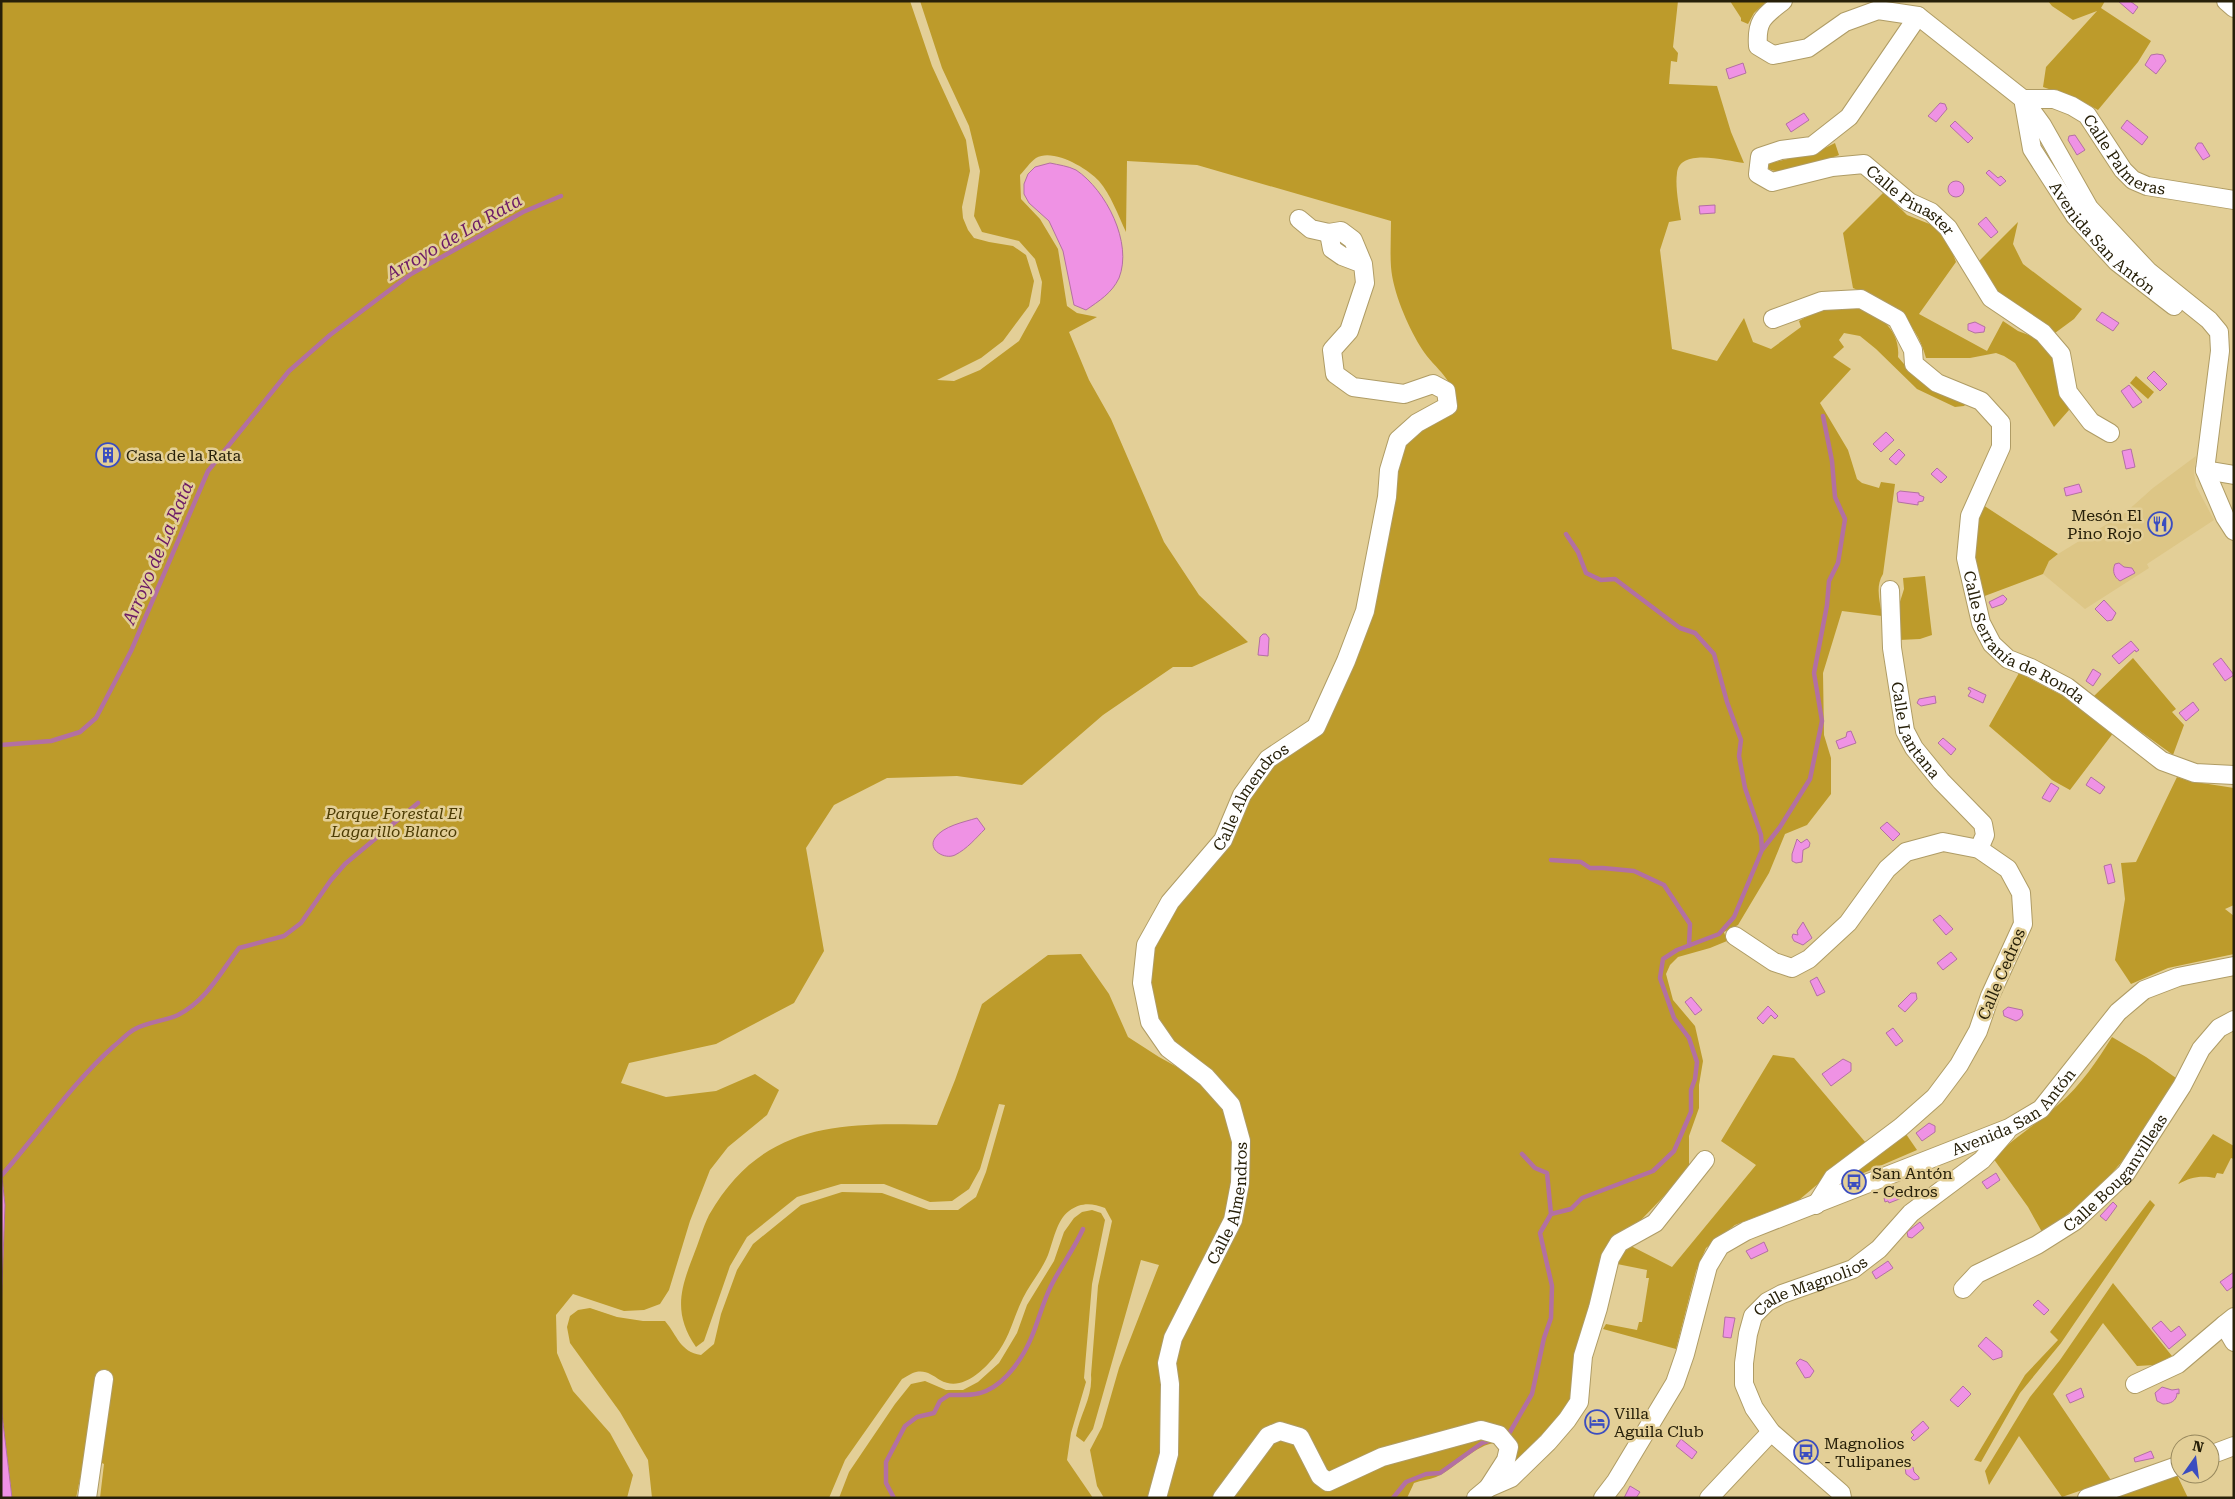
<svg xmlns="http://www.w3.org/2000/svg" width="2235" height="1499" viewBox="0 0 2235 1499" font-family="'Roboto Serif',serif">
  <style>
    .built { fill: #ddc686 }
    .green { fill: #bd9b2b }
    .water { fill: #ef92e4; stroke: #b370a2 }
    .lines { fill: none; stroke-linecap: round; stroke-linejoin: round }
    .stream { stroke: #b370a2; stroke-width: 4.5 }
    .minor-casing { stroke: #af9c65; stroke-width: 20 }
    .minor { stroke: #fff; stroke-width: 18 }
    .labels { text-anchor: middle; stroke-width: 5; stroke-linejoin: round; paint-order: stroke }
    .street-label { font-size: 16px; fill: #272009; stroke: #e3cf97 }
    .poi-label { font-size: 16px; fill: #272009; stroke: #e3cf97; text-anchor: start }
    .park-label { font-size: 16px; font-style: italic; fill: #4d3c03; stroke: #e3cf97 }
    .water-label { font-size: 18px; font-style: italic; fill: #6c1a66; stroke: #e3cf97 }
  </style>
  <rect width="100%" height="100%" fill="#e3cf97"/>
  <!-- built -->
  <path class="built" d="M2196,456L2194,472L2196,486L2214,520L2147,564L2149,568L2085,609L2043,574L2049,561L2058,554L2125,513L2153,488Z"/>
  <!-- green -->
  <path class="green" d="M1,1H910L932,66L966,140L970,171L962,207L963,218L968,230L974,238L989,242L1013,246L1026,255L1034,281L1029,306L1003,341L981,358L937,380L954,381L980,370L1019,341L1040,303L1042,282L1035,259L1019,241L982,232L974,216L980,171L969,126L942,68L920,1H1678L1673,47L1678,53L1677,62L1671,61L1669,84L1717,86L1731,132L1744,163C1727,161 1680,147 1677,173C1675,187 1679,206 1681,220L1669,222L1660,250L1672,349L1717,361L1744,318L1753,342L1771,349L1801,327L1799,321C1814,312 1833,304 1851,306C1877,310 1901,330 1898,357C1917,381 1938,393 1966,404L1964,406L1955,407L1917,389L1876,349L1860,336L1844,333L1839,340L1844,347L1833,357L1851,369L1820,403L1848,450L1857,479L1862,483L1879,488L1881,482L1895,484L1883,574C1875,587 1880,601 1882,616L1842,611L1823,673L1824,735L1831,758V794L1807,825L1785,834L1769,873L1738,925L1724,932L1727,941L1710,948L1678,957L1670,965L1666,974L1673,1000L1695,1026L1703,1061L1699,1085V1108L1689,1136V1170L1641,1220L1622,1233L1569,1407L1527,1454L1503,1476L1502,1428L1334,1472L1325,1470L1275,1425L1215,1498H1164L1176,1351L1237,1225L1242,1119L1170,1042L1154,1019L1148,982L1152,943L1264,771L1300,748L1321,728L1373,601L1403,443L1420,428L1452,413C1463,383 1433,369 1420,346C1407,324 1393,292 1391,267C1390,252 1391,236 1391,221L1197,165L1127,161L1126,232C1118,215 1111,195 1099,181C1087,168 1053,148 1036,158C1030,162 1025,170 1020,175L1021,199L1040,219L1058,249L1067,306L1077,313L1097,317L1069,332L1089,380L1111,419L1164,542L1199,595L1248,642L1192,667H1173L1103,715L1022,785L957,776L887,778L834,805L806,848L824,951L794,1003L716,1044L629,1063L621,1083L666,1097L716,1091L755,1074L779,1090L767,1115L728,1147L710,1170L690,1221L669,1290L660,1304L644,1310L624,1311L573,1294L556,1315L557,1353L573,1391L610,1433L633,1475L627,1498H100L104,1464L85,1455L76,1498H12L2,1414L1,1313L5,1205L1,1167Z
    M1730,1H1767L1754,13L1748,24L1741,21V18Z
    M2048,1H2105L2101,8L2151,41L2138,62L2098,110L2078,99L2043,87L2046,67L2097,11L2073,20L2052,6Z
    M1835,143L1839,155C1824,161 1784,177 1769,169L1767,166L1771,163L1817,152Z
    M1884,192L1907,215L1932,225L1946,236L1956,262L1919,314L1987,351L2003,321L2018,331L2037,338L2051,355L2062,395L2069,410L2054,427L2015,363L2004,356L1996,353L1970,358H1926C1915,317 1889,303 1853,288L1843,233Z
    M2018,222L2013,244L2023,264L2082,309L2074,319L2055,333C2044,317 2020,313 2006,300C1993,289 1987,276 1979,261Z
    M2136,376L2154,392L2148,399L2130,383Z
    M1983,505L2058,554L2049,561L2043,574L1982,597C1977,579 1971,538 1977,520C1978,515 1981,510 1983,505Z
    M1925,576L1932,635L1920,639L1899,640L1898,608L1904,589L1903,578Z
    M2133,658L2176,709L2172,712L2184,725L2173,755L2093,697Z
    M2019,673L2069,699L2114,732L2070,790L2052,780L1989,726Z
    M2177,777L2189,781L2234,788V905L2225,909L2234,916V954L2168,968L2131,984L2115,960L2125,899L2121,863L2136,862Z
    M1081,954L1109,994L1128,1037L1159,1057L1208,1084L1229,1111L1236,1140L1230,1211L1178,1315L1165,1444L1151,1498H1104L1097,1486L1090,1450L1102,1427L1119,1368L1159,1265L1141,1260L1093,1429L1084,1442L1076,1436C1080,1414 1093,1397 1091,1375L1098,1286L1112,1221L1105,1208C1092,1203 1081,1202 1069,1211C1057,1219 1053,1242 1048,1255C1042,1270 1030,1284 1023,1298C1013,1318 1010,1338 995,1356C982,1372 961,1392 940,1380C932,1375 926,1370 916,1372C911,1373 906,1377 902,1379L845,1460L829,1498H652L648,1460L620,1412L570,1343L567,1327L570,1316L578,1310L590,1308L617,1317L643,1321H665C677,1335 680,1352 701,1355L714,1344L721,1314L737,1270L753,1244L801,1205L842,1192L882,1193L929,1210H958L976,1197L986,1172L1005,1105L999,1104L980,1169L969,1189L952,1201L930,1202L884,1184H841L797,1197L747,1237L730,1266L704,1341L696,1347C673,1313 680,1290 694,1254C699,1242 703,1227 709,1215C762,1122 841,1122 937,1125L955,1080L982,1004L1048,955Z
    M2112,1037L2146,1057L2176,1078C2140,1144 2107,1190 2042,1232L2028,1207L1993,1158C2014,1138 2038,1123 2059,1104C2081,1085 2097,1061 2112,1037Z
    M1773,1055L1794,1058L1866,1143L1799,1200L1735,1225L1706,1248L1696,1271L1676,1349L1603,1329L1606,1324L1637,1330L1639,1322H1642L1649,1278H1646L1647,1270L1617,1264L1623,1253L1631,1246L1672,1267L1756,1165L1721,1141Z
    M1906,1134L1917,1150L1845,1181Z
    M2213,1134L2234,1146V1159L2231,1158L2223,1174L2217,1173L2215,1178C2201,1175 2191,1177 2178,1184Z
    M2150,1200L2155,1205L2061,1343L2020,1393L1981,1462L1974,1460L2025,1375L2058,1340L2050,1332Z
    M1092,1210L1101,1213L1105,1220L1092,1284L1084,1378L1086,1382L1071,1433L1067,1460L1093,1498H839L849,1472L895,1404L911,1384L925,1381L946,1390H963L978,1382L999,1363L1017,1333L1027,1305L1054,1261L1064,1232L1074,1218L1082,1212Z
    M2113,1283L2172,1356L2155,1365L2137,1366L2103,1323L2053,1394L2111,1480L2062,1497L2019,1436L1989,1485L1985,1471L2030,1397L2060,1360Z
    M1470,1436L1498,1443C1479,1441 1453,1470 1436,1477C1429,1480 1421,1480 1414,1483L1407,1498H1227L1270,1439H1291L1316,1484L1367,1470Z
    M2177,1475L2188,1498H2118L2117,1496Z"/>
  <!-- water -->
  <path class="water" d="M2118,1H2130L2138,7L2133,14Z
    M2157,54L2163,55L2166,61L2156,74L2145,65L2151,55Z
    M1743,63L1746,73L1729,79L1726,69Z
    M1940,103L1945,104L1947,109L1936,122L1928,116Z
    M1804,113L1809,120L1791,132L1786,124Z
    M2127,120L2148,137L2142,145L2121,128Z
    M1955,121L1973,138L1968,143L1950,126Z
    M2075,135L2085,150L2077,155L2068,140L2069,136Z
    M2198,143H2202L2210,156L2203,160L2195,148Z
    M1050,163C1059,165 1068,166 1076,170C1106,190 1133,243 1119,278C1112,293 1099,301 1086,310L1074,305L1063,251L1049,221L1029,203L1024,194V184L1028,174L1035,167Z
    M1989,170L1998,178L2001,176L2006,181L2000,186L1986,173Z
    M1948 189a8 8 0 1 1 16 0a8 8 0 1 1-16 0Z
    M1715,205V213L1700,214L1699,206Z
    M1986,217L1998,232L1991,238L1978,224Z
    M2102,312L2119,323L2113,331L2096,320Z
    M1975,322L1985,327L1984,332L1975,333L1968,330V324Z
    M2154,371L2167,384L2160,391L2147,378Z
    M2129,385L2142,402L2133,408L2121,391Z
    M1886,432L1894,440L1881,452L1873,444Z
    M1899,449L1905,455L1896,465L1889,459Z
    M2131,449L2135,467L2126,469L2122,451Z
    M1937,468L1947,477L1941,483L1931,474Z
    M2079,484L2082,492L2066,496L2064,488Z
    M1900,491L1919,493V495L1924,497L1923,501L1918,502V505L1898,502L1897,493Z
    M2119,563L2124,567L2132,568L2135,573L2120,581C2114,577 2112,571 2115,564Z
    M2003,595L2007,599L2003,604L1992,608L1989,602Z
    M2104,600L2116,613L2112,620L2107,621L2095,609Z
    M1263,634H1266L1269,638L1268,656L1258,655L1260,637Z
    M2131,641L2139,650L2136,652L2135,650L2119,664L2112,656Z
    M2221,658L2234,675L2225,681L2213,664Z
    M2093,669L2101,674L2093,686L2086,681Z
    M1969,687L1986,695L1983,703L1968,696L1971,691L1968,689Z
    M1935,696L1936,703L1921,706L1917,703L1919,699Z
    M2193,702L2199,710L2186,721L2179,713Z
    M1851,731L1856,743L1839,749L1836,741L1846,737L1847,732Z
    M1943,738L1956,749L1951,755L1938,743Z
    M2091,777L2105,787L2100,794L2086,785Z
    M2051,783L2059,788L2050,802L2042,798Z
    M977,818L985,829C976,838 967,849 955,855C945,860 927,850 935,838C943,826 964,822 977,818Z
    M1887,822L1900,834L1893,841L1880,828Z
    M1797,839L1801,843L1807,839L1810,843L1809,847L1803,850L1802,862L1796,863L1792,861V854Z
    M2111,864L2115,882L2108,884L2104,866Z
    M1940,915L1953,929L1946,935L1933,920Z
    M1803,922L1812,938L1803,945L1794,941L1792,937L1793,934L1798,935L1797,931Z
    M1951,952L1957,959L1943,970L1937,963Z
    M1817,977L1825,992L1817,996L1810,981Z
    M1911,993H1916L1917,999L1905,1012L1898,1006Z
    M1691,997L1702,1010L1695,1015L1685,1002Z
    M1768,1006L1778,1016L1775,1019L1771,1015L1763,1024L1757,1018Z
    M2008,1007L2022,1010L2023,1015L2020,1019L2016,1021L2004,1016L2003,1011Z
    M1893,1028L1903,1041L1896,1046L1886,1033Z
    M1843,1059L1851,1063V1071L1831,1086L1822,1074Z
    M1929,1123L1935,1126V1132L1922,1141L1916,1133Z
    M1,1167L5,1205L1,1313Z
    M1996,1173L2000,1180L1987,1189L1982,1182Z
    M1903,1188L1907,1196L1889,1203L1888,1201L1885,1202L1884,1198L1887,1197L1886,1195Z
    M2113,1202L2117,1206L2106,1221L2100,1216Z
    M1920,1222L1924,1228L1912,1238L1908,1237L1907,1232Z
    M1764,1242L1768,1251L1751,1259L1746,1251Z
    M1888,1261L1893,1268L1876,1279L1872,1272Z
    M2234,1272V1286L2227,1291L2220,1282Z
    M2038,1300L2049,1310L2044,1315L2033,1305Z
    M1725,1317L1735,1318L1731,1338L1723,1337Z
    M2161,1321L2171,1332L2179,1326L2186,1335L2169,1349L2152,1328Z
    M1986,1337L2002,1351V1357L1993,1360L1978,1346Z
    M1800,1359L1807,1362L1814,1371L1810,1377L1805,1378L1796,1363Z
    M1,1360L2,1414L12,1498H1Z
    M1963,1386L1971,1394L1958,1407L1950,1400Z
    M2162,1387L2172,1390L2179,1389V1394L2177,1393C2177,1401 2170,1404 2163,1404L2157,1401L2155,1393Z
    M2081,1388L2084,1397L2070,1403L2066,1395Z
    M1923,1421L1929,1428L1914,1441L1911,1438L1914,1435L1911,1432Z
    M1681,1439L1697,1452L1692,1459L1676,1446Z
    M2151,1451L2154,1458L2135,1462L2134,1458Z
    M1908,1465L1913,1467L1914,1472L1919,1477V1479L1914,1480L1906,1474L1905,1467Z
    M1630,1486L1640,1492L1636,1498H1624Z"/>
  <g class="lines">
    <!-- stream -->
    <path class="stream" d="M1566,534L1578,552L1586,573L1601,580L1615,579L1680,628L1695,633L1714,654L1727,702L1741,740L1739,756L1745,788L1761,835L1762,850
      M1,745L51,741L80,732L96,718L131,651L208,471L289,371L330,335L411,274L523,212L561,196
      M1551,860L1581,862L1590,868H1603L1634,871L1664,885L1690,924L1689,946
      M1522,1154L1535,1168L1547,1173L1551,1214
      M1,1176C39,1133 71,1084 114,1046C121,1041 127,1033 135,1029C147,1022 165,1021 178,1015C207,1000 220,973 239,948L284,936L301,923L331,880L345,864L418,803
      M1510,1432L1532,1394L1544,1338L1551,1318L1552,1286L1540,1233L1551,1214L1571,1209L1582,1198L1653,1171L1674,1151L1691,1112V1090L1695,1079L1697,1062L1689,1038L1674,1018L1660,978L1663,959L1677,950L1719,934L1734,917L1762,850L1780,827L1810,779L1822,721L1814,673L1827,605L1829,581L1838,563L1845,519L1835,497L1832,461L1823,416
      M894,1498L886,1483V1462L905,1426L917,1417L934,1413L940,1401L949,1395C961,1395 975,1396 986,1391C1007,1382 1024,1356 1032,1336C1039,1319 1043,1302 1051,1286C1061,1266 1074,1249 1083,1229
      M1393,1498L1406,1482L1426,1474L1440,1473L1482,1443L1491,1440"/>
    <!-- minor casing -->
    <g class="minor-casing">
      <g id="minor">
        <path d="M1783,1C1764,16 1756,20 1758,46L1773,55L1808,48L1845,22L1878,10L1918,16L2023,99L2042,125L2089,208L2148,271L2209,320L2219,332L2220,351L2205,470L2225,517L2234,531"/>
        <path d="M2226,1L2234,8"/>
        <path id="s1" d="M1918,16L1849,117L1812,146L1781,150L1760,157L1758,174L1772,182L1832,167L1864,164L1909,202L1931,212L1948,228L1991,298L2043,333L2061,354L2068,392L2091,422L2110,433"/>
        <path id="s2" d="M2023,99H2054L2072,106L2087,115L2123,170L2133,180L2147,186L2234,200"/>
        <path id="s3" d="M2024,104L2032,149L2075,216L2117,262L2174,306"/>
        <path d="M1299,219L1311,229L1329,233"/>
        <path id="s4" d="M1773,319L1822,301L1861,299L1897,319L1913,350L1914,364L1937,383L1981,401L2001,423V447L1970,516L1966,558L1981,623L1992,644L2008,659L2031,668L2067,687L2162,761L2195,773L2234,775"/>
        <path d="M2205,470L2234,475"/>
        <path id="s5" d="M1890,590L1892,648L1905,731L1914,748L1941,781L1983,824L1985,835L1979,849"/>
        <path d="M1735,936L1774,962L1792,968L1809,959L1848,923L1887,869L1906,852L1943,842L1979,849L2008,869L2021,893L2023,924L1990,996L1978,1031L1959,1065L1935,1097L1901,1127L1833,1178L1816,1205"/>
        <path id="s6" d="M1963,1289L1977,1274L2037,1245L2075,1221L2126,1173L2182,1086L2201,1049L2219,1028L2234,1020"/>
        <path d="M2234,1317L2224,1325L2234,1342"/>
        <path d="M2135,1384L2178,1364L2224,1325"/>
        <path d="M2210,1455L2234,1446"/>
        <path d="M87,1498L104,1379"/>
        <path id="s7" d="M1157,1498L1169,1454L1170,1384L1167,1363L1173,1338L1233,1220L1240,1183L1241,1141L1231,1105L1206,1077L1168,1048L1150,1022L1142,983L1146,945L1170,902L1223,840L1242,795L1268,759L1316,727L1346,661L1365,611L1387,497L1389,470L1398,440L1417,423L1448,406L1446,391L1433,384L1404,394L1353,387L1335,374L1332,350L1349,331L1365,283L1363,264L1353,240L1341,231L1329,233L1332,249L1342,256L1363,264"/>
        <path d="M1222,1498L1268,1436L1280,1431L1300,1437L1320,1476L1328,1482L1382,1457L1481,1430L1499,1435L1509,1447L1506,1460L1488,1488"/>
        <path d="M1476,1498L1488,1488L1511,1478L1548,1442L1567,1420L1579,1402L1583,1356L1598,1308L1610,1258L1619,1243L1655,1223L1705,1160"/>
        <path id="s8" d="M1603,1498L1616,1481L1675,1383L1685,1354L1708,1266L1720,1246L1746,1231L2009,1128L2041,1109L2118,1012L2144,990L2178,977L2234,966"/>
        <path d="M1709,1498L1771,1432"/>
        <path id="s9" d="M1842,1498L1841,1493L1771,1432L1754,1408L1744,1384V1363L1748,1334L1753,1316L1767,1302L1782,1294L1853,1269L1879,1249L1911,1213L1982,1160L2007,1131"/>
        <path d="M2087,1498L2180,1465"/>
      </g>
    </g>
    <!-- minor -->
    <use href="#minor" class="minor"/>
  </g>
  <!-- icons -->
  <defs>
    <g id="building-ring" transform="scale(1.25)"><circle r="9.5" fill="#e3cf97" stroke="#3b4dc0" stroke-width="1.5"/><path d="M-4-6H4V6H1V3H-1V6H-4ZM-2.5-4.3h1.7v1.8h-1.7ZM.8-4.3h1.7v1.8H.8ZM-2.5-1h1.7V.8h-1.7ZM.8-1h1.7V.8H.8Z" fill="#3b4dc0"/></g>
    <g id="restaurant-ring" transform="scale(1.25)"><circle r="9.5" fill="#e3cf97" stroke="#3b4dc0" stroke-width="1.5"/><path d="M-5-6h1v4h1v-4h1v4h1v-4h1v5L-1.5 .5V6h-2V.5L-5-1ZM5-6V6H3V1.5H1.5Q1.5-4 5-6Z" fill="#3b4dc0"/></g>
    <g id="bus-ring" transform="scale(1.25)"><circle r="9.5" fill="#e3cf97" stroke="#3b4dc0" stroke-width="1.5"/><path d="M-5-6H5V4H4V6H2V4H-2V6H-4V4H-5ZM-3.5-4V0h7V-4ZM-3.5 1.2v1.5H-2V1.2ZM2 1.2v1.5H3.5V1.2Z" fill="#3b4dc0"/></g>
    <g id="hotel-ring" transform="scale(1.25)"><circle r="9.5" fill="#e3cf97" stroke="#3b4dc0" stroke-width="1.5"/><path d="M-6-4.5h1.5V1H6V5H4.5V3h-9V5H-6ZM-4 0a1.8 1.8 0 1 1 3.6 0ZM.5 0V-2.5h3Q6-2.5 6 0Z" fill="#3b4dc0"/></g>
  </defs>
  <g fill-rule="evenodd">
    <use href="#building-ring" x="108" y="455"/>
    <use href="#restaurant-ring" x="2160" y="524"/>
    <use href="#bus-ring" x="1854" y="1182"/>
    <use href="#hotel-ring" x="1597" y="1422"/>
    <use href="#bus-ring" x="1806" y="1452"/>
  </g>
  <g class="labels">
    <!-- street labels -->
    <g class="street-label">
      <text dy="6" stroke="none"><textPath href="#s2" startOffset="125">Calle Palmeras</textPath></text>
      <text dy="6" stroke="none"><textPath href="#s1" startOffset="409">Calle Pinaster</textPath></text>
      <text dy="6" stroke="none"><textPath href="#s3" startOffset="160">Avenida San Antón</textPath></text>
      <text dy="6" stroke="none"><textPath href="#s4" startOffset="536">Calle Serranía de Ronda</textPath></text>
      <text dy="6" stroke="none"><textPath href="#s5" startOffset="145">Calle Lantana</textPath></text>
      <text dy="6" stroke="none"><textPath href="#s7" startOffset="790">Calle Almendros</textPath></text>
      <text transform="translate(2001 974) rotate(-67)" y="6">Calle Cedros</text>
      <text dy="6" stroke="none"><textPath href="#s8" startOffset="606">Avenida San Antón</textPath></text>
      <text dy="6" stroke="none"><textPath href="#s6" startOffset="195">Calle Bouganvilleas</textPath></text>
      <text dy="6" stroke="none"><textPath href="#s7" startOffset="310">Calle Almendros</textPath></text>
      <text dy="6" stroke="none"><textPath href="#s9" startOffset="288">Calle Magnolios</textPath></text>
    </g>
    <!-- poi labels -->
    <g class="poi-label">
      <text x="126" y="461">Casa de la Rata</text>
      <text x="2142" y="521" text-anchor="end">Mesón El<tspan x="2142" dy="18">Pino Rojo</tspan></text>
      <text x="1872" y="1179">San Antón<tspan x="1872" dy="18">- Cedros</tspan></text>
      <text x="1614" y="1419">Villa<tspan x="1614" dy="18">Aguila Club</tspan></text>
      <text x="1824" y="1449">Magnolios<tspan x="1824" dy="18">- Tulipanes</tspan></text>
    </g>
    <!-- park labels -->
    <g class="park-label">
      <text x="394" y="819">Parque Forestal El<tspan x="394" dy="18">Lagarillo Blanco</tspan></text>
    </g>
    <!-- water labels -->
    <g class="water-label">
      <text transform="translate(454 237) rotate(-30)" y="6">Arroyo de La Rata</text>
      <text transform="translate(158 553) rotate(-67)" y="6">Arroyo de La Rata</text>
    </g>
  </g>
  <!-- border -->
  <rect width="2235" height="1499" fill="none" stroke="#272009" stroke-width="5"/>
  <!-- north arrow -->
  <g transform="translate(2195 1459) rotate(14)"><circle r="24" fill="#e3cf97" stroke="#98895e"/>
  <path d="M0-4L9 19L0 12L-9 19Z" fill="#3b4dc0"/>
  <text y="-8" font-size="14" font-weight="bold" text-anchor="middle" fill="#272009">N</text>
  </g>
</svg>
